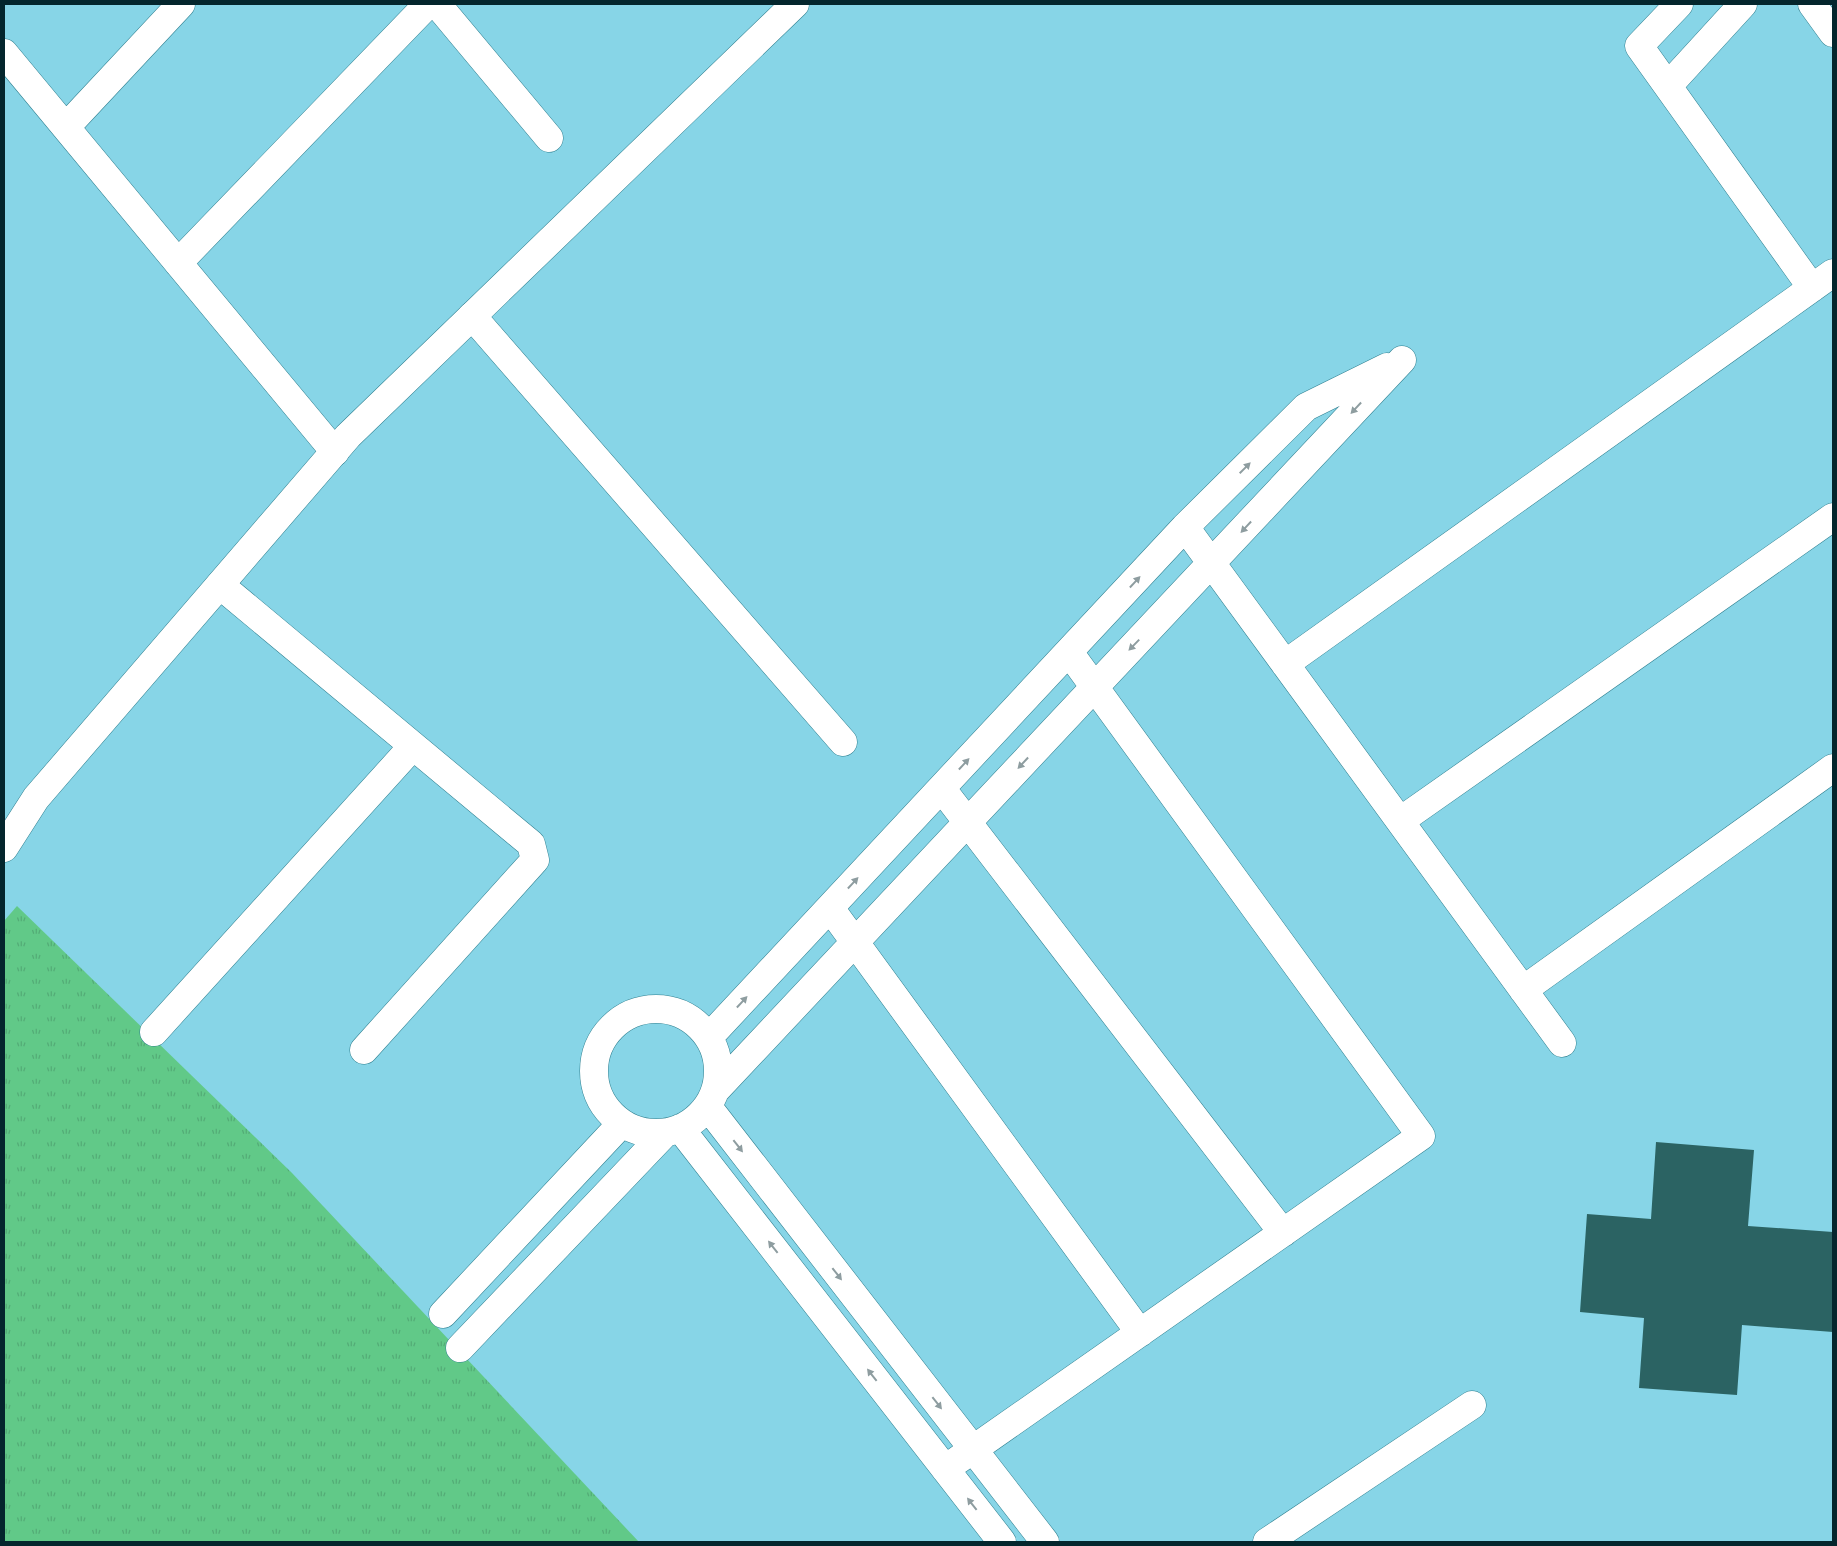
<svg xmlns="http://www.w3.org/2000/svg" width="1837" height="1546" viewBox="0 0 1837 1546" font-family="Montserrat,sans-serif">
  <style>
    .grass { fill: url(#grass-tufts) }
    .building { fill: #2b6363 }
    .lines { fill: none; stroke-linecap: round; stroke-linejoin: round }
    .street-casing { stroke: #308091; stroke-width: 29 }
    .secondary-casing { stroke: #308091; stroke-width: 29 }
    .street { stroke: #fff; stroke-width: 28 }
    .secondary { stroke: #fff; stroke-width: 28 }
    .oneway { fill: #8e9da0 }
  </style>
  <defs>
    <pattern id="grass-tufts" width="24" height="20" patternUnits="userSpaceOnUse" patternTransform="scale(1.25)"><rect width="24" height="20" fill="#61c988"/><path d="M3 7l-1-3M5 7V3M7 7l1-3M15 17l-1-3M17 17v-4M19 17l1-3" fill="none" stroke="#53ac76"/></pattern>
  </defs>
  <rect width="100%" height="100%" fill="#87d5e7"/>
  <!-- grass -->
  <path class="grass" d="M17,906L292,1173L639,1542H4V921Z"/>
  <!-- building -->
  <path class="building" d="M1656,1142L1754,1150L1748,1226L1833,1232V1332L1742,1325L1737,1395L1639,1388L1644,1318L1580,1312L1587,1214L1651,1219Z"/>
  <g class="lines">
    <!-- street casing -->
    <g class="street-casing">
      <path id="street" d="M437,4L549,138
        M1679,4L1639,46L1812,288
        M1812,4L1833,33
        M4,53L335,452
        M1668,86L1743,4
        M66,127L181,4
        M178,263L428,4
        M472,316L843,742
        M1185,527L1562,1043
        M220,585L531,844L535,860L364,1050
        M1285,664L1833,273
        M942,789L1283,1233
        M1400,821L1833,517
        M830,908L1140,1333
        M1523,990L1833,768
        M594 1071a62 62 0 1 1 124 0a62 62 0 1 1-124 0Z
        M154,1032L413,746
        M709,1037L1185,527L1306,407L1387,367
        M715,1091L1402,360
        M708,1107L1045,1542
        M680,1128L1002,1542
        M443,1314L622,1123
        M460,1348L665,1133
        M945,1469L1421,1136L1069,652
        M1267,1542L1472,1405"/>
    </g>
    <!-- secondary casing -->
    <g class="secondary-casing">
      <path id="secondary" d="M4,848L36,798L348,436L795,4"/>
    </g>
    <!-- street -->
    <use href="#street" class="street"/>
    <!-- secondary -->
    <use href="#secondary" class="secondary"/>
  </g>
  <!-- one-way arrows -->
  <defs><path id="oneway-solid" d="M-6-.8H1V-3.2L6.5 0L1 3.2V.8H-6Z" transform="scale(1.25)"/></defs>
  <g class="oneway">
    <use href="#oneway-solid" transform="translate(1356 408) rotate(133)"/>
    <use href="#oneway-solid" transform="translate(1245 468) rotate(-45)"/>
    <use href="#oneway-solid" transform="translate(1246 527) rotate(133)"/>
    <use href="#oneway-solid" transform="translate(1135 582) rotate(-47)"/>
    <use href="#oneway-solid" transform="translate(1134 645) rotate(134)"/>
    <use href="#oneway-solid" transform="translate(1023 763) rotate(133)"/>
    <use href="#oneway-solid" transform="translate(964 764) rotate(-47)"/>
    <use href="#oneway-solid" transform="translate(853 883) rotate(-47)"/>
    <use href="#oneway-solid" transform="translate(742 1002) rotate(-47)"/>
    <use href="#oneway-solid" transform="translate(738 1146) rotate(52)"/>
    <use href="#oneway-solid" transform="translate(773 1247) rotate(-128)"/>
    <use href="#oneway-solid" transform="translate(837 1274) rotate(52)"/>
    <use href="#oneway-solid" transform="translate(872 1375) rotate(-128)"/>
    <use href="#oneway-solid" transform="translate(937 1403) rotate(52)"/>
    <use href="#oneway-solid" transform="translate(972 1504) rotate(-128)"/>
  </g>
  <!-- border -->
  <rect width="1837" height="1546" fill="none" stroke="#04262d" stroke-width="10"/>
</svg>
